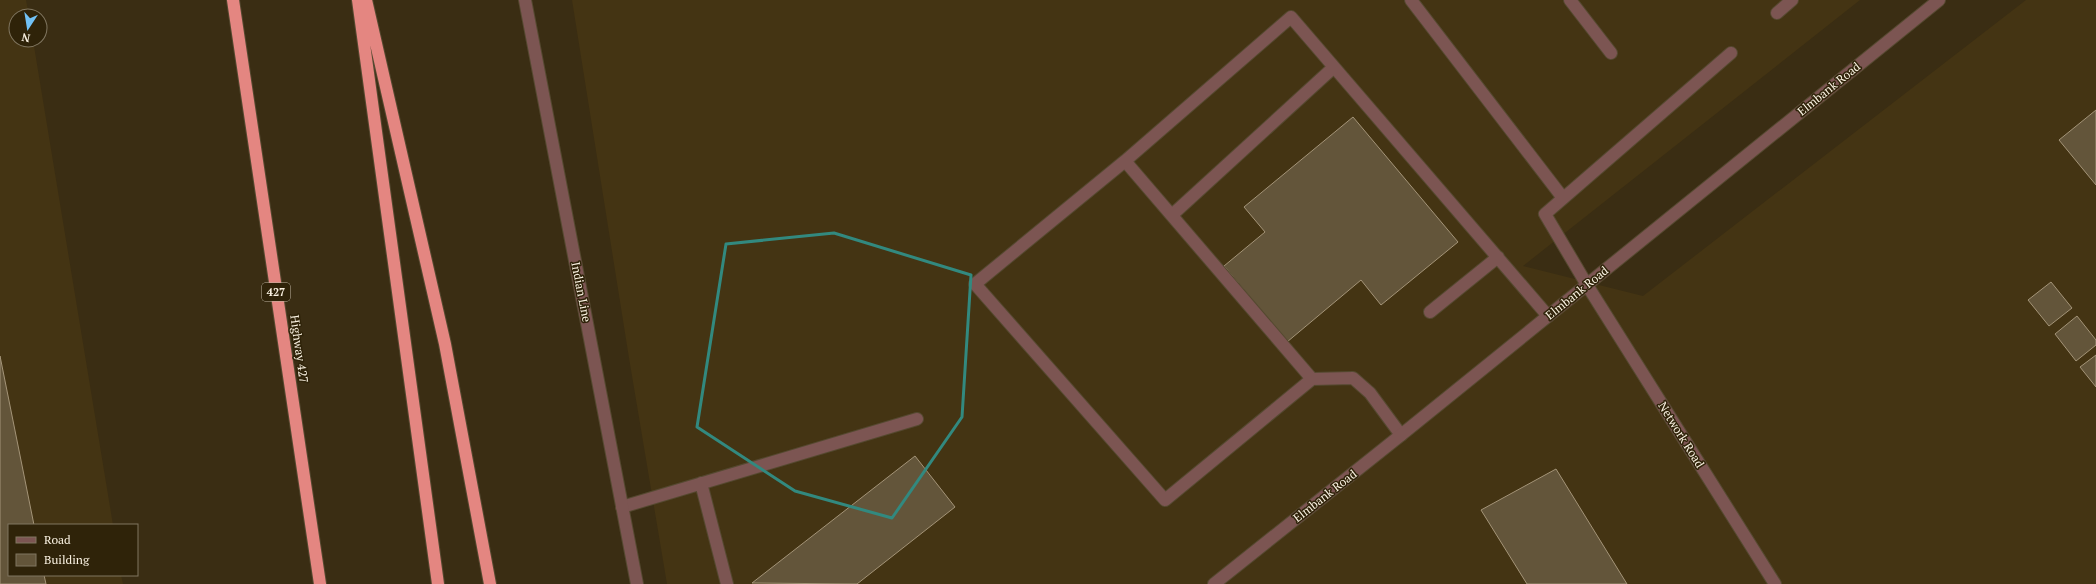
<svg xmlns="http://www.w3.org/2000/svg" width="2096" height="584" viewBox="0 0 2096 584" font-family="'PT Serif',serif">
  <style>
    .built { fill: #443413 }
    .building { fill: #63553a; stroke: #a49478 }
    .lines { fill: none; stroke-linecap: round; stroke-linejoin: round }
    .lane-casing { stroke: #554930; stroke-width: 14 }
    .street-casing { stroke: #554930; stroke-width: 14 }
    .highway-casing { stroke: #554930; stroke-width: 14 }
    .lane { stroke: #7c5552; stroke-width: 12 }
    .street { stroke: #7c5552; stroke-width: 12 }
    .highway { stroke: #e48681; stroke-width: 12 }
    .marked { fill: none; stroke: #32897f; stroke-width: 3; stroke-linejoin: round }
    .labels { text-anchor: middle; stroke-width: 3; stroke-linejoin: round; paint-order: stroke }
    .shield { fill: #2f2309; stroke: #bdb4a1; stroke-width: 1 }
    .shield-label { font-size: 11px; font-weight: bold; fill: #faf2e2 }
    .street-label { font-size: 12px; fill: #faf2e2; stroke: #2f2309 }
  </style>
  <rect width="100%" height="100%" fill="#3a2d13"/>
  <!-- built -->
  <path class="built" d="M0,0H26L29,16H16V40H33L113,525H9V575H121L123,584H0Z
    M572,0H1860L1523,266L1643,296L2026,0H2096V584H667L629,358Z"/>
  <!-- building -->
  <path class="building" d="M2096,110V185L2059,140Z
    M1353,117L1458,242L1381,305L1361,280L1287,342L1224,266L1265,232L1244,207Z
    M2051,282L2072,308L2049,326L2028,300Z
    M2077,316L2096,340V345L2076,361L2055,334Z
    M2096,355V387L2080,367Z
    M0,356L34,525H9V575H44L46,584H0Z
    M915,456L955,507L857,584L752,583Z
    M1556,469L1627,584H1527L1481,510Z"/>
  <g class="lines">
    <!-- lane casing -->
    <g class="lane-casing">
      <path id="lane" d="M1411,0L1563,198
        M1570,0L1611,53
        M1777,13L1792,0
        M1125,161L1312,379L1165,500L975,284L1125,161L1291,17L1548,316
        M1172,215L1334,67
        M1587,285L1545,214L1731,53
        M1430,312L1498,257
        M1312,379L1353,378L1370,393L1401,435
        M701,483L727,584
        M622,507L917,419"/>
    </g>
    <!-- street casing -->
    <g class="street-casing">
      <path id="street" d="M525,0L637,584
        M1587,285L1775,584
        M1214,584L1401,435L1939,0"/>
    </g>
    <!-- highway casing -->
    <g class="highway-casing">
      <path id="highway" d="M233,0L320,584
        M358,0L438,584
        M366,0L445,344L490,584"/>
    </g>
    <!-- lane -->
    <use href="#lane" class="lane"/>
    <!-- street -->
    <use href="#street" class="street"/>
    <!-- highway -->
    <use href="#highway" class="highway"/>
  </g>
  <!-- marked area -->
  <path class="marked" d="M834,233L971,275L962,417L892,518L795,491L697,427L726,244Z"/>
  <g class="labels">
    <!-- shield labels -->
    <rect class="shield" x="262" y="283" width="28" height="18" rx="3"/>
    <g class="shield-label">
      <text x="276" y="296">427</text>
    </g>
    <!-- street labels -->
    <g class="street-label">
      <text transform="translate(1829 89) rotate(-39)" y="4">Elmbank Road</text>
      <text transform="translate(581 292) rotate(79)" y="4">Indian Line</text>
      <text transform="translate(1577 293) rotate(-39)" y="4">Elmbank Road</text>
      <text transform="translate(299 349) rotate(82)" y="4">Highway 427</text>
      <text transform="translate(1681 435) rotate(58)" y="4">Network Road</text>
      <text transform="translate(1325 496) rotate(-38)" y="4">Elmbank Road</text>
    </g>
  </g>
  <!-- legend -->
  <rect x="8" y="524" width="130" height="52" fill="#2f2309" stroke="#807660"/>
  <rect x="16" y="537" width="20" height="6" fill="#7c5552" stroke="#807660"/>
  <text x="44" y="544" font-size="12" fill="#faf2e2">Road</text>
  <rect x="16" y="554" width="20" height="12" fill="#63553a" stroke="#807660"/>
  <text x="44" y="564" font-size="12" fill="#faf2e2">Building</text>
  <!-- north arrow -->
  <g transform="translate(28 28) rotate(192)"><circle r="19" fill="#2f2309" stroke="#807660"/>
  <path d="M0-3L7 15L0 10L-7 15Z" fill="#71c1f5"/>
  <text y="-6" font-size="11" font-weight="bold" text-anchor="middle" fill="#faf2e2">N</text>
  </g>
</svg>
